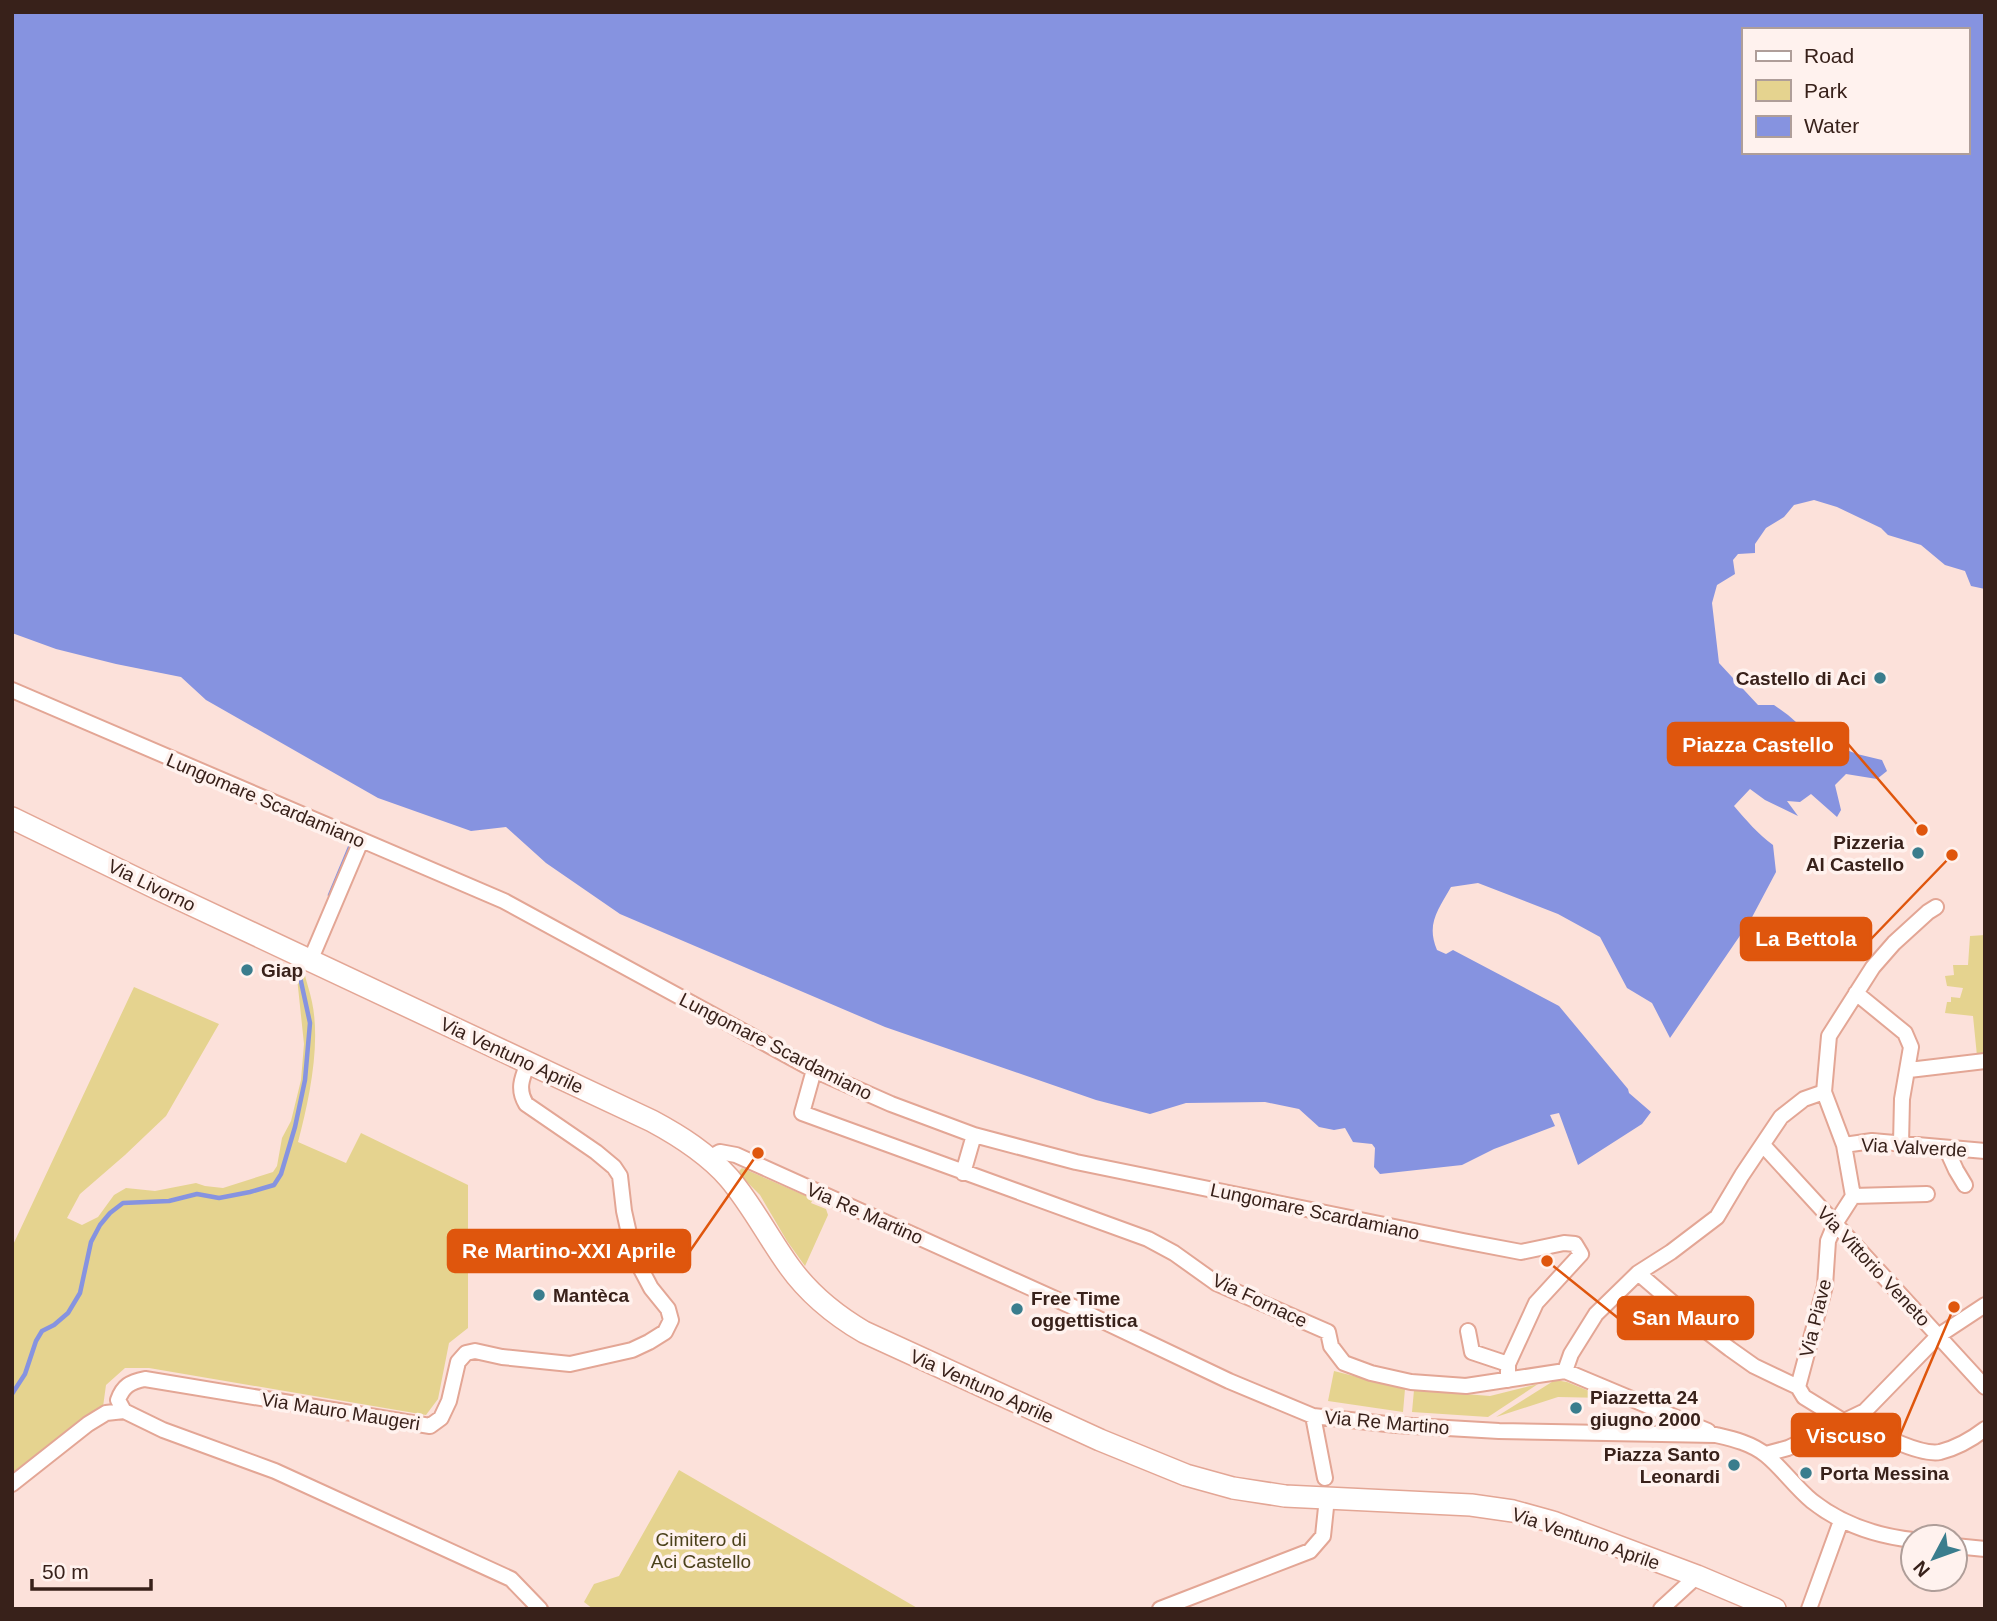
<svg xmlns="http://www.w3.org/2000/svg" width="1997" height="1621" viewBox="0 0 1997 1621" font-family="Arial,sans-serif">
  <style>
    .green { fill: #e5d38f }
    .water { fill: #8693e0; fill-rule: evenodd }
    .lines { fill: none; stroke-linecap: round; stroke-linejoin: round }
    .stream { stroke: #8693e0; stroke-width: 4.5 }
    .minor-casing { stroke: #e3a695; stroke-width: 18 }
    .primary-casing { stroke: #e3a695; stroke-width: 24 }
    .minor { stroke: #fff; stroke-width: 14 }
    .primary { stroke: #fff; stroke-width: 21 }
    .poi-dot { fill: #3a7d8d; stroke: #fff2ee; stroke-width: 2.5 }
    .labels { text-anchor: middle; stroke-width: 7; stroke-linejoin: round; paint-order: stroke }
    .poi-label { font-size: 19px; font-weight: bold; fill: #38211a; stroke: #fff2ee; text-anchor: start }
    .street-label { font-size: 19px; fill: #38211a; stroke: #fff2ee }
    .park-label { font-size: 19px; fill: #4b411a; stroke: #fff2ee }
    .leader { fill: none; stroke: #df560d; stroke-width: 2.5 }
    .callout-dot { fill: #df560d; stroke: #fff2ee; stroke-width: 2.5 }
    .callout { fill: #df560d; stroke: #df560d; stroke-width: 2.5 }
    .callout-label { font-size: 21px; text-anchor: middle; font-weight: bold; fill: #fff }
  </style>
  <rect width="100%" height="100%" fill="#fce1da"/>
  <!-- green -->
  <path class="green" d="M1985,935V1056H1977L1973,1016L1945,1013L1947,1002H1951V997L1960,998L1963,988L1947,986L1945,976L1954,975L1953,965H1968L1970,936Z
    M296,968L304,971C306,981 310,992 312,1002C321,1044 309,1101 298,1142L346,1163L361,1133L468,1185V1328L449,1343L438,1399L426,1415L149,1368H125L106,1385L103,1407L12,1474V1247L134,987L219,1024L166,1116L125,1155L80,1194L67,1218L82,1225L98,1217L114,1195L126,1188L155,1191L196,1183L205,1186L223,1188L273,1172L277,1166L282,1138L291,1121L301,1080L304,1044Z
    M742,1168L813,1199L811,1203L826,1209L828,1215L805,1266L787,1241L760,1195L742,1177L739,1171Z
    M1334,1371L1405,1389L1403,1412L1328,1401Z
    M1555,1380L1567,1382L1606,1398L1558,1397L1496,1417Z
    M1538,1384L1488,1417L1412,1412L1414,1390L1490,1396Z
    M679,1470L919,1609H593L584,1602L594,1584L619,1576Z"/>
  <!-- water -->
  <path class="water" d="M12,12H1985V589L1971,586L1965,571L1945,565L1921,545L1888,535L1881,528L1837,507L1814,500L1794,505L1784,517L1766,528L1755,544V553L1738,554L1733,560L1735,574L1717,585L1712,603L1719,663L1758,705H1774L1788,715L1813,737L1857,754L1882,760L1887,771L1877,779L1846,774L1835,785L1841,810L1837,817L1811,794L1800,802L1787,801L1798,816L1765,800L1750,789L1734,806C1746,820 1758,834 1773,845L1776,872L1750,921L1670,1038L1652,1003L1627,988L1600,937L1558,914L1478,883L1451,887C1438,910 1426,924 1437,950L1446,954L1453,950L1559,1006L1628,1089L1629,1093L1651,1112L1642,1124L1578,1165L1559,1113L1550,1115L1555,1126L1494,1149L1462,1165L1380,1174L1374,1167L1375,1148L1372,1144L1353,1142L1345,1128L1334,1130L1319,1127L1299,1109L1265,1102L1186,1103L1150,1114L1096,1100L885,1027L620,914L546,863L506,827L471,831L378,798L206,700L181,677L116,664L56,649L12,633ZM1743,30H1967V152H1743Z"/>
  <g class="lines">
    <!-- stream -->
    <path class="stream" d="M330,895L350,847
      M12,1394L25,1374L36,1341L42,1331L54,1325L68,1313L80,1293L91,1242L100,1225L110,1213L123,1203L169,1201L197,1194L219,1198L250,1192L274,1185L281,1174L295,1127L305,1080L310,1023L300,977V969"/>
    <!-- minor casing -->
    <g class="minor-casing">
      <path id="minor" d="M12,690L504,901L814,1070L891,1104L974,1135L1076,1162L1463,1241L1521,1252L1564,1243L1575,1244L1581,1254L1536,1303L1508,1364V1380
        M310,961L361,841
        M1856,993L1905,1033L1911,1047L1902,1099L1901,1144
        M528,1063C522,1078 517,1089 526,1104L596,1152L614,1167L620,1176L624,1211L634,1256L651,1288L668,1309L671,1320L665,1332L649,1342L632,1350L570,1364L502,1357L475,1351L466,1353L458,1362L449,1401L441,1418L430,1426L145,1379C130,1382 123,1386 118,1400L124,1411L163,1430L275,1471L511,1579L540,1609
        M814,1070L802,1113L1148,1239L1174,1253L1216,1283L1328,1332L1331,1346L1344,1363L1371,1373L1411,1382L1466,1386L1565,1371L1708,1431
        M1909,1070L1985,1061
        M1763,1145L1985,1387
        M1844,1145L1872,1141L1985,1151
        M1946,1148L1956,1170L1965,1185
        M709,1158L720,1152L736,1155L1082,1311L1229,1381L1313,1416L1396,1425L1499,1431L1716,1435C1733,1439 1751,1443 1766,1455C1782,1468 1795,1487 1812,1501C1841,1524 1877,1536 1913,1540
        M963,1173L974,1135
        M1853,1196L1927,1194
        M1638,1273L1701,1327L1730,1349L1754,1366L1798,1387L1804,1397L1843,1421
        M1468,1331L1472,1352L1508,1364
        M1565,1371L1571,1354L1596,1314L1638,1273L1671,1252L1717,1217L1742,1175L1781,1117L1804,1099L1824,1092L1829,1036L1873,967L1894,943L1928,912L1936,907
        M1798,1387L1825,1286L1828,1241L1835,1224L1853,1196L1844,1145L1824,1092
        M1313,1416L1325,1478
        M1851,1419C1871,1430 1918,1456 1940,1452C1956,1448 1972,1439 1985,1429
        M1766,1454L1788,1448L1865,1411L1938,1336L1985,1305
        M12,1484L88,1424L106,1413L124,1411
        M1955,1546L1985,1549
        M1160,1609L1310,1551L1323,1536L1327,1498
        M1661,1609L1697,1576
        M1809,1609L1841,1521"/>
    </g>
    <!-- primary casing -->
    <g class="primary-casing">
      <path id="primary" d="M12,818L158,889L652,1121C680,1136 707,1153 729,1178C752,1205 768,1237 789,1266C809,1294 835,1315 864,1332L1100,1440L1186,1475L1233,1488L1285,1496L1471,1505L1513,1511L1553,1522L1697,1576L1775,1609"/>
    </g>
    <!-- minor -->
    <use href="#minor" class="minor"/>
    <!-- primary -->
    <use href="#primary" class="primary"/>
  </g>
  <!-- markers -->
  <g class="poi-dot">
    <circle cx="1880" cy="678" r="7"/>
    <circle cx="1918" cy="853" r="7"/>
    <circle cx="247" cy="970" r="7"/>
    <circle cx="539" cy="1295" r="7"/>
    <circle cx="1017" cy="1309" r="7"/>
    <circle cx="1576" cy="1408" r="7"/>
    <circle cx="1734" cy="1465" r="7"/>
    <circle cx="1806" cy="1473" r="7"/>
  </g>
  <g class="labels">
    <!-- poi labels -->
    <g class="poi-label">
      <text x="1866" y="685" text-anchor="end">Castello di Aci</text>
      <text x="1904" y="849" text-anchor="end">Pizzeria<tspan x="1904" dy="22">Al Castello</tspan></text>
      <text x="261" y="977">Giap</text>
      <text x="553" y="1302">Mantèca</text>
      <text x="1031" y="1305">Free Time<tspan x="1031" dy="22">oggettistica</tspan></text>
      <text x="1590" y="1404">Piazzetta 24<tspan x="1590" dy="22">giugno 2000</tspan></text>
      <text x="1720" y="1461" text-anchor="end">Piazza Santo<tspan x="1720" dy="22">Leonardi</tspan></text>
      <text x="1820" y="1480">Porta Messina</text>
    </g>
    <!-- street labels -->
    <g class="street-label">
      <text transform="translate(266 800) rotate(23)" y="7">Lungomare Scardamiano</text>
      <text transform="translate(152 885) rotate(26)" y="7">Via Livorno</text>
      <text transform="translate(776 1046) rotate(27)" y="7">Lungomare Scardamiano</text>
      <text transform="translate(512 1055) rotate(25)" y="7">Via Ventuno Aprile</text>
      <text transform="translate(1914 1147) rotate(3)" y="7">Via Valverde</text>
      <text transform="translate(1315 1211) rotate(12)" y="7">Lungomare Scardamiano</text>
      <text transform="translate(865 1213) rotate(24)" y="7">Via Re Martino</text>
      <text transform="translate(1874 1266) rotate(47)" y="7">Via Vittorio Veneto</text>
      <text transform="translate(1260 1300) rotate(25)" y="7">Via Fornace</text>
      <text transform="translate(1815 1318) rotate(-76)" y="7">Via Piave</text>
      <text transform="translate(982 1386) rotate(24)" y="7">Via Ventuno Aprile</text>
      <text transform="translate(341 1411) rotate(9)" y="7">Via Mauro Maugeri</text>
      <text transform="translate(1387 1422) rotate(5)" y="7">Via Re Martino</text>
      <text transform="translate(1586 1538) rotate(19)" y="7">Via Ventuno Aprile</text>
    </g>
    <!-- park labels -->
    <g class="park-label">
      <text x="701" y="1546">Cimitero di<tspan x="701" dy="22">Aci Castello</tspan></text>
    </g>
  </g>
  <!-- callouts -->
  <path class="leader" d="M1922 830L1848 744M1952 855L1871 939M758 1153L690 1251M1547 1261L1618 1318M1954 1307L1900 1435"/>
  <g class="callout-dot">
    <circle cx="1922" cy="830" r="7"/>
    <circle cx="1952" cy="855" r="7"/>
    <circle cx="758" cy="1153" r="7"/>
    <circle cx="1547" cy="1261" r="7"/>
    <circle cx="1954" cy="1307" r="7"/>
  </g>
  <g class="callout">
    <rect x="1668" y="723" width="180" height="42" rx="7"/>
    <rect x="1741" y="918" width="130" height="42" rx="7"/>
    <rect x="448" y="1230" width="242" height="42" rx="7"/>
    <rect x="1618" y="1297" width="135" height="42" rx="7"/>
    <rect x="1792" y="1414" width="108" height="42" rx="7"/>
  </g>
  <g class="callout-label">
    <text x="1758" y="752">Piazza Castello</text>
    <text x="1806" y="946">La Bettola</text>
    <text x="569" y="1258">Re Martino-XXI Aprile</text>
    <text x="1686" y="1325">San Mauro</text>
    <text x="1846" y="1443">Viscuso</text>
  </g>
  <!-- border -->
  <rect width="1997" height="1621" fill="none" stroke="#38211a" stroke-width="28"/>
  <!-- legend -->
  <rect x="1742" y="28" width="228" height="126" fill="#fff2ee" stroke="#af9e99" stroke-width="2"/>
  <rect x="1756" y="51" width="35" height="10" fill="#ffffff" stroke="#af9e99" stroke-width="2"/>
  <text x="1804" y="63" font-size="21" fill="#38211a">Road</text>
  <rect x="1756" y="80" width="35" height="21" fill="#e5d38f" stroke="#af9e99" stroke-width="2"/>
  <text x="1804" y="98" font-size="21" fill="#38211a">Park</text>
  <rect x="1756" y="116" width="35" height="21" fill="#8693e0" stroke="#af9e99" stroke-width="2"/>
  <text x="1804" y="133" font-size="21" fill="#38211a">Water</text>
  <!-- north arrow -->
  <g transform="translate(1934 1558) rotate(229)"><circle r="33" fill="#fff2ee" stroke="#af9e99" stroke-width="2"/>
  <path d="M0-5L12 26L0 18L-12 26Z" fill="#3a7d8d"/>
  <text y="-10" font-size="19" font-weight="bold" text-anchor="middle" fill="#38211a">N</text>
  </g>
  <!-- scale -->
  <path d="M32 1579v10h119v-10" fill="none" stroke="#38211a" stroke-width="3.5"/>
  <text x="42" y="1579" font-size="21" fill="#38211a" stroke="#fff2ee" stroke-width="5" paint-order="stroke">50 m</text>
</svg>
